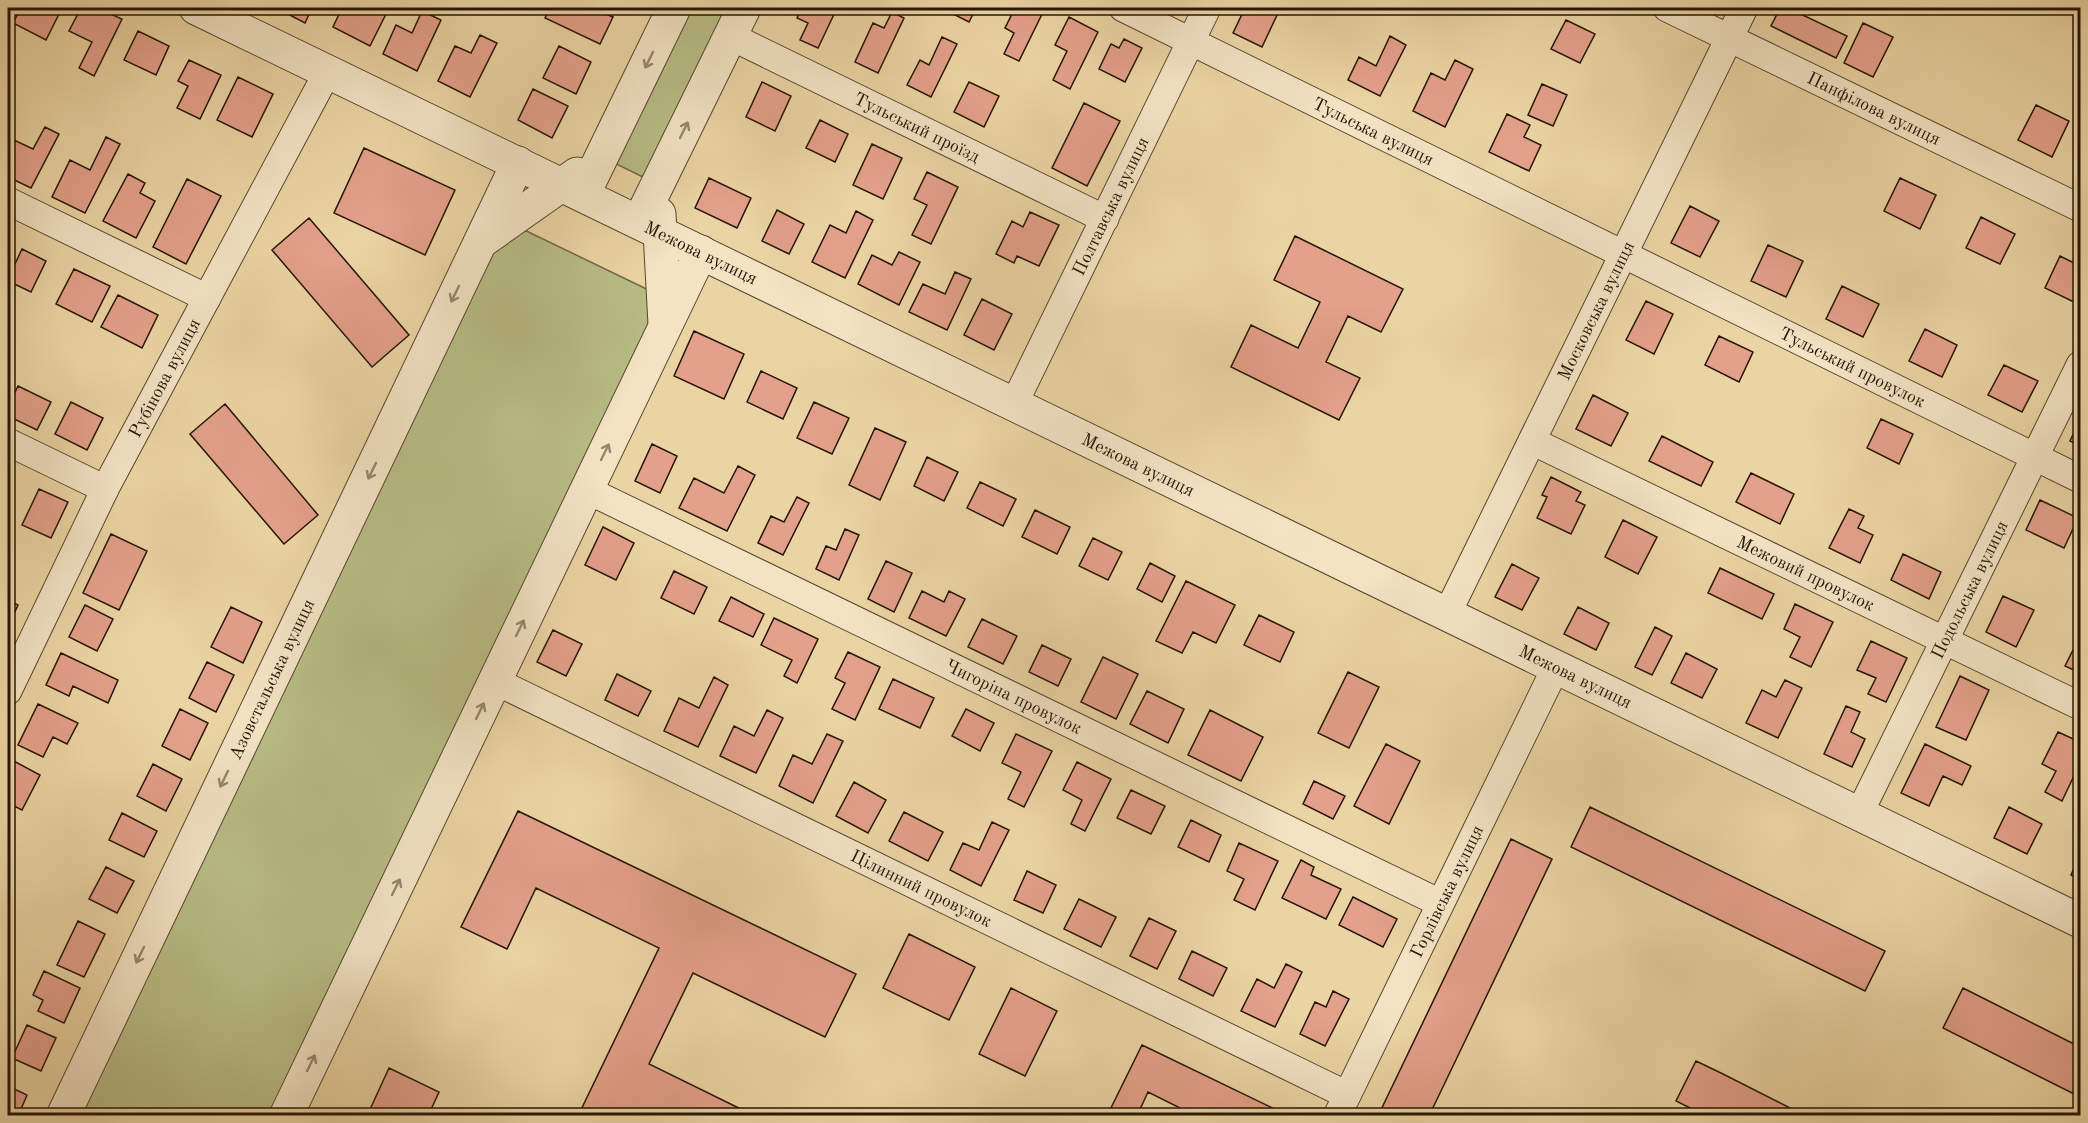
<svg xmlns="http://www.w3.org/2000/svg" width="2088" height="1123" viewBox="0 0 2088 1123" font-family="'Old Standard TT',serif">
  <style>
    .green { fill: #b8bc85; stroke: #6f6846; stroke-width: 1.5 }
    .building { fill: #e3a08a; stroke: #261507; stroke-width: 1.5 }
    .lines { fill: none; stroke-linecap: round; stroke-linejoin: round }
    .minor-casing { stroke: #57452e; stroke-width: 29 }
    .tertiary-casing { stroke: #57452e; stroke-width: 35 }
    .minor { stroke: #f2e3c3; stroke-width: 27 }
    .tertiary { stroke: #f2e3c3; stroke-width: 33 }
    .oneway { stroke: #96866e }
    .labels { text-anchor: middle; stroke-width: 5; stroke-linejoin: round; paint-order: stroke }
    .street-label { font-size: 18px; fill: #261507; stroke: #f2e3c3 }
  </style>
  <rect width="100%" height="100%" fill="#ebd4a3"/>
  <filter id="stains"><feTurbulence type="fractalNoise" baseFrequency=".00333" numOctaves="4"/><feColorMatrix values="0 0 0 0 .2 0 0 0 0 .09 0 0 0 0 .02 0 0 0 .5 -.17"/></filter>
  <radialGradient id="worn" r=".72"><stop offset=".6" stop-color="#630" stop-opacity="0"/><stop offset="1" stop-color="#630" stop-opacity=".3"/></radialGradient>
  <!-- green -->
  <path class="green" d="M681,8H736L651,181L606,159Z
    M516,226L657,294L659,325L279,1115L70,1116L484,248Z"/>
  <!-- building -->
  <path class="building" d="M21,8L34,10L35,8H62L46,40L13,23Z
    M81,8H97L122,19L94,76L79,68L92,42L69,31Z
    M281,8H312L305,23L280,10Z
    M342,8H364L370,10L371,8H389L370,46L333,27Z
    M550,8H592L613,17L600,44L545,18Z
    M802,8H837L818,48L800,40L808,23L797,18Z
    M956,8H976L969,22L953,14Z
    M1015,8H1045L1019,61L1004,54L1014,33L1005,28Z
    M1245,8H1271L1279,11L1262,47L1233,33Z
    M1780,8H1788L1847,36L1836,58L1771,26Z
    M422,11L441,20L417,71L383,54L396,25L412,33Z
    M892,12L904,18L878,73L855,62L873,23L884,28Z
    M1069,17L1098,32L1070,89L1053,80L1067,51L1055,45Z
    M1566,20L1595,34L1580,63L1551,49Z
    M1863,23L1893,37L1873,77L1844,63Z
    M138,31L169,46L156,75L124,60Z
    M480,35L497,43L470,97L438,81L455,46L471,53Z
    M1390,36L1406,45L1380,96L1348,80L1359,57L1376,66Z
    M942,37L957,44L931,97L907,85L920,60L929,65Z
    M1124,39L1142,48L1125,82L1099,69L1111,44L1119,48Z
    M559,46L591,62L576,94L543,78Z
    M189,60L221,75L200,119L177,108L188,86L178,81Z
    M1455,60L1473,69L1445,127L1413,111L1431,73L1445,80Z
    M238,77L273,94L252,137L217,120Z
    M762,82L791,96L775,131L746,117Z
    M969,82L999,96L984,127L954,112Z
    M1542,84L1567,95L1553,126L1528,115Z
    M533,89L568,106L552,138L518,120Z
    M1084,103L1120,121L1087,186L1052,168Z
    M2036,105L2069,121L2052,157L2018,140Z
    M1507,114L1530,125L1524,137L1541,145L1529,171L1489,152Z
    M820,120L848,134L835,162L806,148Z
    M45,127L59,134L31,188L8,177V153L14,140L33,149Z
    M106,137L120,144L85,213L52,197L70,160L90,170Z
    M872,144L902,158L883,199L853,185Z
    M364,148L455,190L425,255L334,213Z
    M927,172L958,187L931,244L912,235L927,205L914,199Z
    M128,174L145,183L140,193L155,201L136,238L103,221Z
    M709,178L751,198L737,228L695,208Z
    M1900,178L1936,195L1920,229L1884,211Z
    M187,179L221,196L186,264L153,247Z
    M1690,206L1719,221L1700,257L1671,243Z
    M777,210L804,224L789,254L762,241Z
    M856,211L873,220L845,278L812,262L830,225L846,233Z
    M1030,212L1059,225L1039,266L1017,256L1014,263L996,254L1012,221L1023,227Z
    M1981,217L2015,234L2000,264L1966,248Z
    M309,218L409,335L372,367L272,250Z
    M1295,236L1403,289L1381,332L1348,316L1326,362L1360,378L1339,420L1231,367L1251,325L1298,348L1320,302L1274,280Z
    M1768,245L1803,261L1786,297L1751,281Z
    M22,249L46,261L31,292L8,281V263L14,266Z
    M899,252L920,262L899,305L858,284L872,255L892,265Z
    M2060,256L2080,266V305L2045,288Z
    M74,269L110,286L92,322L56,304Z
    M955,272L971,279L947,330L909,312L923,284L945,294Z
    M1842,286L1879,304L1863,337L1826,319Z
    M118,295L158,315L142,348L101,327Z
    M982,299L1012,314L994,350L964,335Z
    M1646,301L1673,314L1654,354L1626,340Z
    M1925,329L1957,345L1942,377L1909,361Z
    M694,331L744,354L724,399L674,376Z
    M1719,336L1753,352L1739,382L1705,365Z
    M2004,365L2038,381L2022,412L1988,395Z
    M761,371L797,388L783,419L747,402Z
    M18,386L51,402L37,430L8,416V407Z
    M1593,395L1628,413L1611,446L1576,429Z
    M71,402L103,418L87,450L55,434Z
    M814,402L849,418L832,454L797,438Z
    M225,404L318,515L284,544L190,434Z
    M1881,419L1913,434L1899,464L1867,448Z
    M2080,420V446L2070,441Z
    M875,428L906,442L880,500L849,485Z
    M1662,436L1713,462L1701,486L1649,461Z
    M652,444L677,456L660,493L635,481Z
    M927,457L958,472L944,501L914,486Z
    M738,466L755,475L727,531L679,508L694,478L724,493Z
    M1751,473L1794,494L1780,524L1736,502Z
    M1551,477L1581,492L1576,501L1585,505L1571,534L1537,518L1547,497L1542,495Z
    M980,482L1016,499L1003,526L967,508Z
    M39,489L68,502L51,538L22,525Z
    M797,497L809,503L783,555L758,543L771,516L784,522Z
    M2040,500L2078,518L2064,548L2026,530Z
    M1849,509L1864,516L1858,528L1873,535L1860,563L1829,548Z
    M1035,510L1070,527L1057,554L1022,537Z
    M1623,520L1657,537L1638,574L1605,557Z
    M603,527L634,543L616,580L585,565Z
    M845,529L859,535L839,580L816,569L826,546L836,550Z
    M111,534L147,551L119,610L83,593Z
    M1093,538L1122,552L1108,580L1079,566Z
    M1903,554L1941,572L1929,599L1891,580Z
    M886,561L912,573L894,612L868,599Z
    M1150,563L1175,576L1162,602L1137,589Z
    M1512,564L1539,578L1522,610L1495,597Z
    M1720,568L1774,594L1762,619L1708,593Z
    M674,571L707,587L694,614L661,598Z
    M1186,581L1235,605L1216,643L1193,632L1182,653L1156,641Z
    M922,591L944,602L949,591L965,599L946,636L909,618Z
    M2003,596L2034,610L2016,647L1986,632Z
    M731,597L764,614L753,637L719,621Z
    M8,600L18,605L8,627Z
    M1795,604L1833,622L1811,667L1790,657L1800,637L1784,629Z
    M85,605L113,619L97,651L69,637Z
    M231,607L262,622L243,663L211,647Z
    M1578,607L1609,623L1596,650L1564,634Z
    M1259,615L1294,632L1280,662L1244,645Z
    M774,618L818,639L797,683L784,676L792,660L761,645Z
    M982,619L1017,636L1003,664L968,647Z
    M1655,627L1672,636L1652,675L1635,667Z
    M553,630L582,644L566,676L537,662Z
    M2080,636V673L2065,666Z
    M1871,641L1907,658L1886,702L1868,694L1876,678L1857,670Z
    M1042,645L1071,659L1058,686L1029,672Z
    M848,652L880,667L855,720L832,709L845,683L835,678Z
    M61,653L118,680L108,703L73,686L69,696L46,685Z
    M1686,653L1717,669L1702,698L1671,683Z
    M1103,657L1138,674L1116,719L1081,702Z
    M207,662L234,675L216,712L189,698Z
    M1348,672L1379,687L1349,748L1318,733Z
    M617,674L651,691L638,716L605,700Z
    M1960,676L1989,690L1966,740L1936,727Z
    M714,677L728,685L698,747L664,731L679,698L699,708Z
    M893,679L934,698L920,728L879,709Z
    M1785,680L1802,688L1778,738L1746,723L1762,690L1776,697Z
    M1147,691L1184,709L1168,743L1130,724Z
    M38,704L78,723L67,744L53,737L43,757L18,745Z
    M1846,706L1860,712L1851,732L1865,739L1852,767L1824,754Z
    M180,709L208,723L190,760L162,746Z
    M966,709L994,723L980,751L952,736Z
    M767,710L783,718L756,773L720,756L734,726L754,736Z
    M1210,710L1263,737L1241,781L1188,755Z
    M2058,732L2080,742V763L2062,801L2045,792L2056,771L2042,764Z
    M827,734L843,741L813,803L779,786L793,755L812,764Z
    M1016,734L1052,751L1024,807L1008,799L1021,772L1002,763Z
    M1386,744L1420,761L1389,824L1354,806Z
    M1925,744L1971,766L1962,785L1943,776L1929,806L1901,793Z
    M10,759L40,775L22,810L8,803V763Z
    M1077,762L1111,779L1085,831L1071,824L1082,800L1063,790Z
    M153,764L182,779L166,811L137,796Z
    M1314,781L1345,796L1333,819L1303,804Z
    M854,782L886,800L868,833L836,816Z
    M1131,790L1165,806L1151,834L1117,818Z
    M1590,807L1885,951L1865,991L1571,847Z
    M2009,807L2042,824L2027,854L1994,838Z
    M518,811L856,974L825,1037L693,973L649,1064L755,1116H578L659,948L536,888L507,949L461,927Z
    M904,812L943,832L928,861L889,841Z
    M122,813L157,831L144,857L109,840Z
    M1191,820L1221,835L1209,862L1178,847Z
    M992,822L1009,830L981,886L950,870L963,843L979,850Z
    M1511,839L1552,859L1465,1041L1429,1116H1378Z
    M1239,843L1278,861L1255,910L1234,900L1244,879L1227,871Z
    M2080,855V880L2071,875Z
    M1301,860L1314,867L1311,875L1341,889L1326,919L1282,898Z
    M106,867L134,881L117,913L89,899Z
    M1027,871L1056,885L1043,913L1014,900Z
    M1353,897L1397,919L1383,947L1339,925Z
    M1079,899L1116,917L1101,947L1064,929Z
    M1149,918L1176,931L1157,969L1130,956Z
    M78,921L105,934L84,977L57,965Z
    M909,934L975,967L949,1020L883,988Z
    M1192,951L1227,968L1213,996L1179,979Z
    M1286,964L1302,972L1275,1027L1241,1011L1257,979L1274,988Z
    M44,971L80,988L64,1023L38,1011L43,1000L33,995Z
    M1011,988L1057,1011L1025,1076L979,1054Z
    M1963,988L2080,1047V1097L1943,1028Z
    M1333,991L1349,999L1325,1046L1300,1034L1315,1002L1326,1007Z
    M27,1025L56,1038L41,1071L12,1058Z
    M1142,1045L1287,1115V1116H1196L1148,1092L1137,1116H1116L1109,1112Z
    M1696,1061L1721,1073L1806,1116H1706L1676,1101Z
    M389,1068L439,1092L428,1116H367Z
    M8,1086L27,1095L18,1116H8Z"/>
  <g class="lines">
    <!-- minor casing -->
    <g class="minor-casing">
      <g id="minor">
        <path id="s1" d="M1123,8L2080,479"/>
        <path id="s2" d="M1667,8L2080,208"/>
        <path id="s3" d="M730,36L1105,219"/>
        <path d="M8,201L207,298"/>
        <path id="s4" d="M1014,404L1207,8"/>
        <path id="s5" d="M1532,441L2080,706"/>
        <path d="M8,442L105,489"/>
        <path id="s6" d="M587,490L1440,903"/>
        <path id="s7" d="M1447,614L1744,8"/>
        <path id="s8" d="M495,681L1347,1095"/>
        <path id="s9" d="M8,691L105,489L328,71"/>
        <path id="s10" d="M1859,814L2080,365"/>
        <path id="s11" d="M1337,1116L1556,667"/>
      </g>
    </g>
    <!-- tertiary casing -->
    <g class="tertiary-casing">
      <g id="tertiary">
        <path id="s12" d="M196,8L2080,921"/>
        <path d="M583,195L674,8"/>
        <path d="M659,214L665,324"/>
        <path d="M639,222L744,8"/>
        <path d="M482,241L577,174"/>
        <path id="s13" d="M63,1116L518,163"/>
        <path d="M286,1116L701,252"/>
      </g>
    </g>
    <!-- minor -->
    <use href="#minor" class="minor"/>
    <!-- tertiary -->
    <use href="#tertiary" class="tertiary"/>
  </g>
  <!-- one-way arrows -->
  <defs><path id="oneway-shaft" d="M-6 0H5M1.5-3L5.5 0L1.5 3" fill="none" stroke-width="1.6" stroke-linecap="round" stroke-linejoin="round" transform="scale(1.5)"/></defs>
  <g class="oneway">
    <use href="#oneway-shaft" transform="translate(649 60) rotate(116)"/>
    <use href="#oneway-shaft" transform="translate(684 130) rotate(-64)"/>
    <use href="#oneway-shaft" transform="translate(455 294) rotate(116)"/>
    <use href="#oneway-shaft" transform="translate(605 452) rotate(-64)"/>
    <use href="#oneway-shaft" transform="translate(372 471) rotate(116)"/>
    <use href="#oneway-shaft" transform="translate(520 628) rotate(-64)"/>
    <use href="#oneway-shaft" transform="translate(480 711) rotate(-64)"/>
    <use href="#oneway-shaft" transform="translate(224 779) rotate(116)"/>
    <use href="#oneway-shaft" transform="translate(396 887) rotate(-64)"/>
    <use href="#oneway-shaft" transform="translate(140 955) rotate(116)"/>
    <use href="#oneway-shaft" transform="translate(311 1063) rotate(-64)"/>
  </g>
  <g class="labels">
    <!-- street labels -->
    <g class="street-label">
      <text dy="6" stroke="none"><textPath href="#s2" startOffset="230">Панфілова вулиця</textPath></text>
      <text dy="6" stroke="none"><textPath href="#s3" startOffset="208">Тульський проїзд</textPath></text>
      <text dy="6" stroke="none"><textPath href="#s1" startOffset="279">Тульська вулиця</textPath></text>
      <text dy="6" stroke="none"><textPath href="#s4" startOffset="220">Полтавська вулиця</textPath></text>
      <text dy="6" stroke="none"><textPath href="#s12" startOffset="561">Межова вулиця</textPath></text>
      <text dy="6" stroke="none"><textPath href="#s7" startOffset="338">Московська вулиця</textPath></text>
      <text dy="6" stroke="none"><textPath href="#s1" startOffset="813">Тульський провулок</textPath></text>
      <text dy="6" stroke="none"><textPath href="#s9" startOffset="350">Рубінова вулиця</textPath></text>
      <text dy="6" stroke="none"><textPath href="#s12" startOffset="1047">Межова вулиця</textPath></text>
      <text dy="6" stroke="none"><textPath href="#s5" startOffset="304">Межовий провулок</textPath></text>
      <text dy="6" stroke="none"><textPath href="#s10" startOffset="250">Подольська вулиця</textPath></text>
      <text dy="6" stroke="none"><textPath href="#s12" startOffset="1533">Межова вулиця</textPath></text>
      <text dy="6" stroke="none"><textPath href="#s13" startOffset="484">Азовстальська вулиця</textPath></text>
      <text dy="6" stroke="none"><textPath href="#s6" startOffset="474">Чигоріна провулок</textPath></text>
      <text dy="6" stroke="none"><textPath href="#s8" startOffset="474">Цілинний провулок</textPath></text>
      <text dy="6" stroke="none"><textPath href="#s11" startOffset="250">Горлівська вулиця</textPath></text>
    </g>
  </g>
  <!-- margin -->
  <rect width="2088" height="1123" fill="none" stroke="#ebd4a3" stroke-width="30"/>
  <rect x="9" y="9" width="2070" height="1105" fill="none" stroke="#261507" stroke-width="3"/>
  <rect x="15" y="15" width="2058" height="1093" fill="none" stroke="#261507" stroke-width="1.5"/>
  <rect width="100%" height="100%" filter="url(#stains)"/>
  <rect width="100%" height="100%" fill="url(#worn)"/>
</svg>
